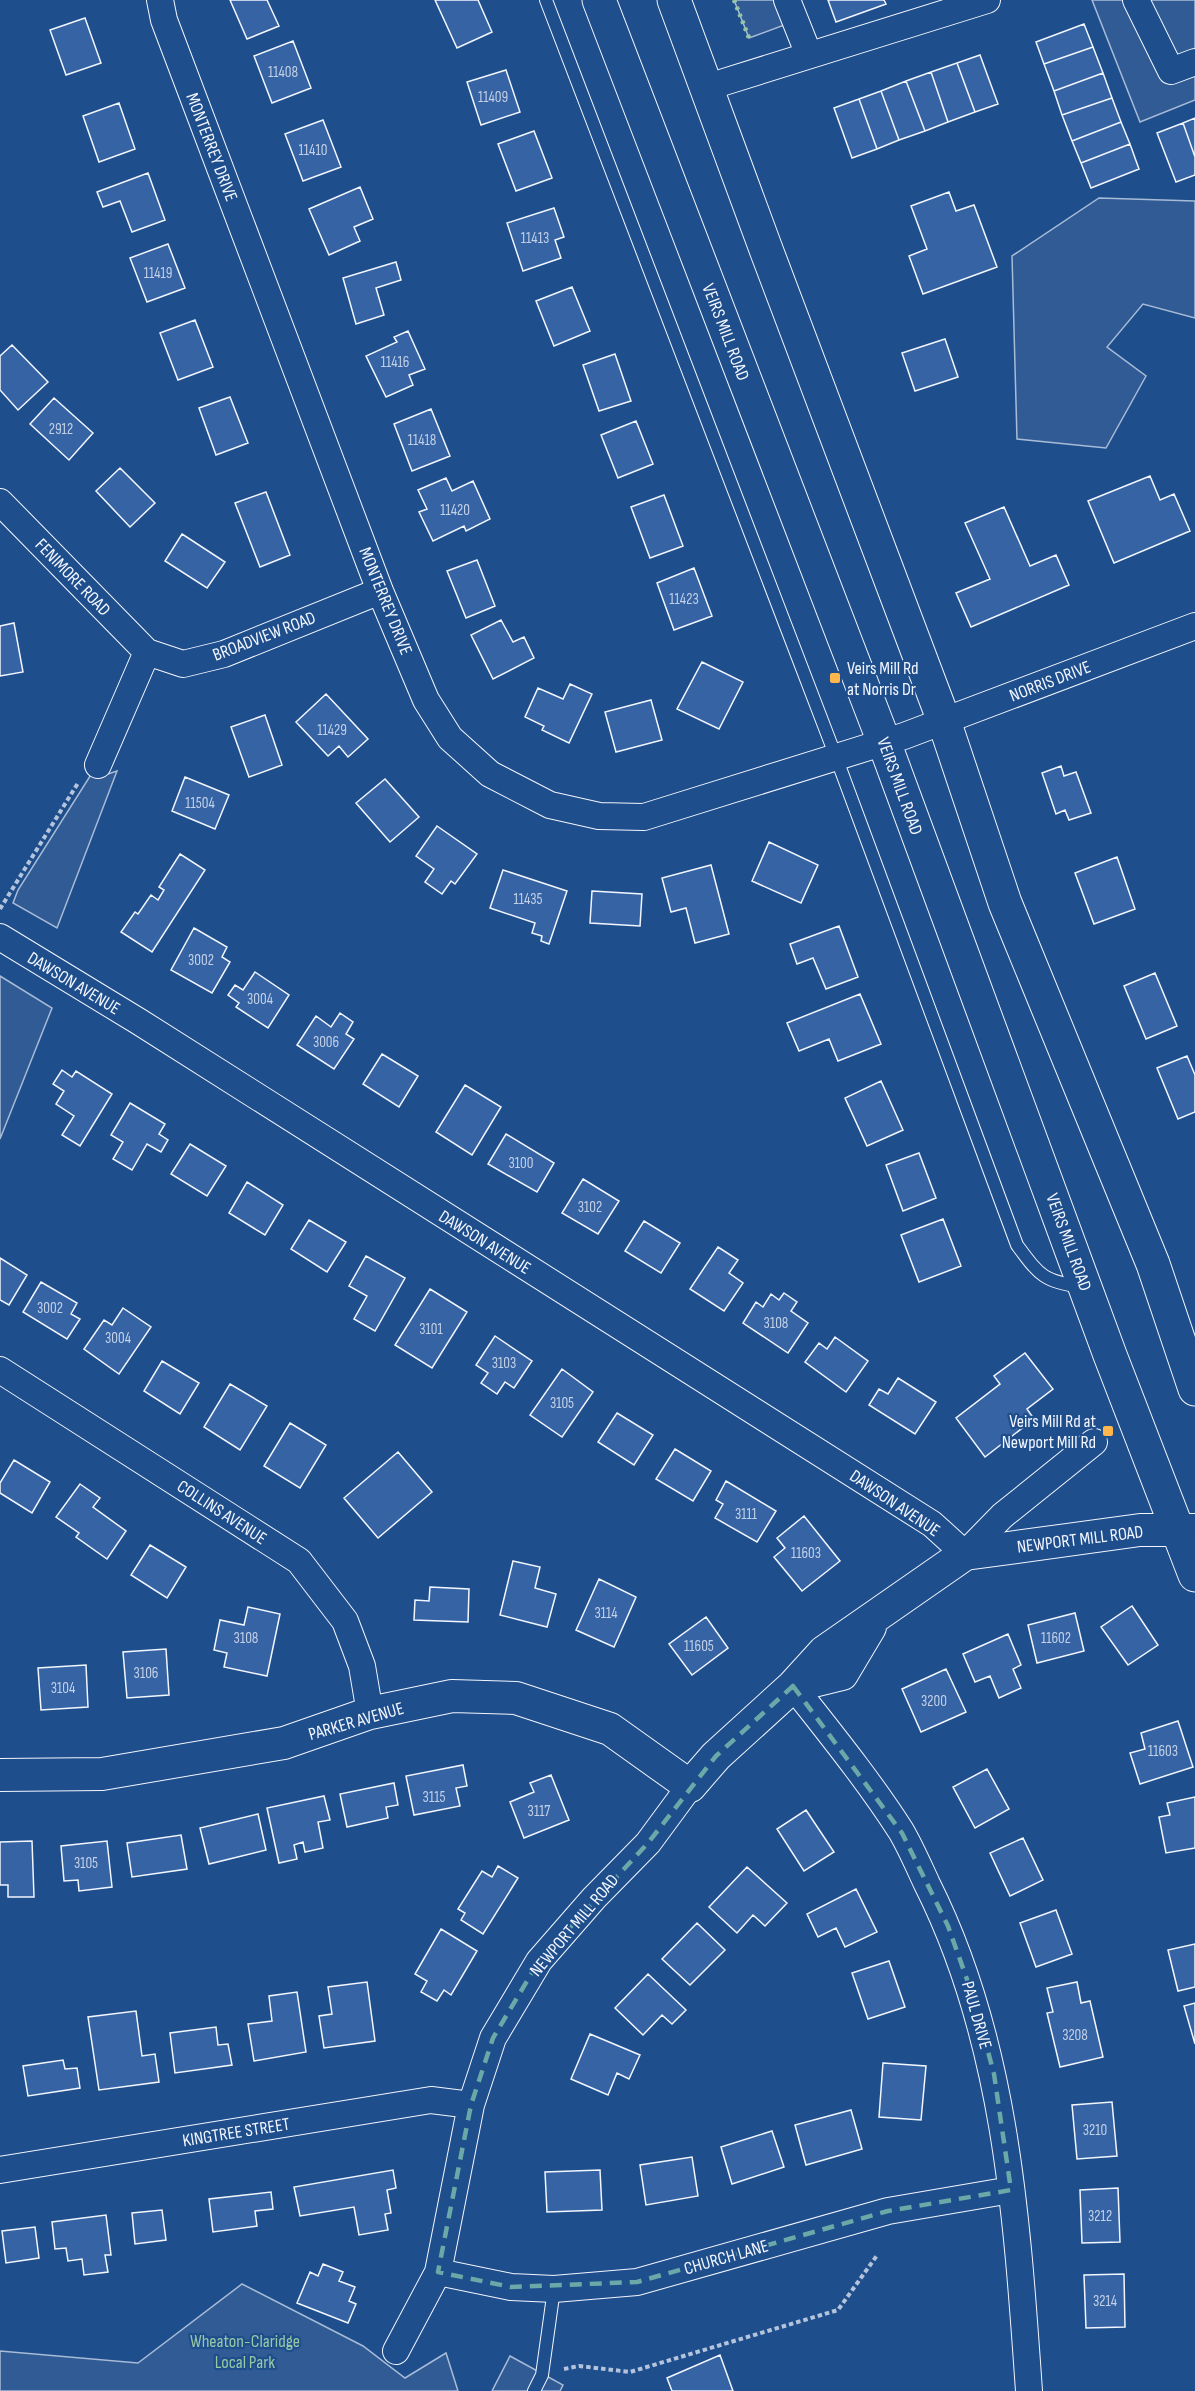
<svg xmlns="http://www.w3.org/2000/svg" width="1195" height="2391" viewBox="0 0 1195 2391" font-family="'Sofia Sans Condensed',sans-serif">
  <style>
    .built { fill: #305b95; stroke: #a8bbd7; stroke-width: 1.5 }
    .building { fill: #3563a3; stroke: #f2f6ff; stroke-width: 1.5 }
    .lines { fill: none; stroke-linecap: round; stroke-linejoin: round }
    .service-casing { stroke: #f2f6ff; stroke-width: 14 }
    .minor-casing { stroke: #f2f6ff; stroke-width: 28 }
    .tertiary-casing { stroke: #f2f6ff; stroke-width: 34 }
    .primary-casing { stroke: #f2f6ff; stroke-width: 35 }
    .path { stroke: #b3c4dc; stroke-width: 4; stroke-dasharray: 4.5 3; stroke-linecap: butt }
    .service { stroke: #1f4e8c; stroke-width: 12 }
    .minor { stroke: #1f4e8c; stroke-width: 26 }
    .tertiary { stroke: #1f4e8c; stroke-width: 32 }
    .primary { stroke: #1f4e8c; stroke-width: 33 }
    .hedge { stroke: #97c8a6; stroke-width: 4.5; stroke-dasharray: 3 4.5; stroke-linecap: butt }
    .marked { fill: none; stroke: #6aa9a8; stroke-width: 4.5; stroke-dasharray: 12 8; stroke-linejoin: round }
    .poi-dot { fill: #ffb74d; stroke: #1f4e8c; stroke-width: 2 }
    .labels { text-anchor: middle; stroke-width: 4.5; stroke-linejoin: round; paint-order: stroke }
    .number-label { font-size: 15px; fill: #c3d1e8 }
    .street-label { font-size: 18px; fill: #f2f6ff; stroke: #1f4e8c }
    .poi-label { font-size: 18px; fill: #f2f6ff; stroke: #1f4e8c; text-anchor: start }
    .park-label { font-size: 18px; fill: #97c8a6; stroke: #1f4e8c }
  </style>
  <rect width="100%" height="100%" fill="#1f4e8c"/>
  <!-- built -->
  <path class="built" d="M734,0H787L795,21L749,38Z
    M1092,0H1195V100L1140,122Z
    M1099,198L1195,201V318L1143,304L1107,347L1146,376L1106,448L1017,439L1012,256Z
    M117,771L57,928L13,903L18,890L92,773L99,777Z
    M0,976L52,1008L0,1139Z
    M242,2284L363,2346L405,2378L446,2353L458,2391H0V2351L138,2363Z
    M510,2356L563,2385L560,2391H492Z"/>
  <!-- building -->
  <path class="building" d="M230,0H267L279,26L247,39Z
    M435,0H478L492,32L457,48Z
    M828,0H884L886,4L836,22Z
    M85,18L101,63L66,75L50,30Z
    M1084,24L1093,47L1044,64L1036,42Z
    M293,41L311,88L272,103L254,56Z
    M1093,47L1103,73L1054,91L1044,64Z
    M980,55L998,104L975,112L957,63Z
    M957,63L975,112L948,122L931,72Z
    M506,70L520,112L481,125L467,82Z
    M931,72L948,122L925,131L906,81Z
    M1103,73L1112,98L1062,115L1054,91Z
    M906,81L925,131L899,140L881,91Z
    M881,91L899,140L877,149L859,99Z
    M1112,98L1121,122L1072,141L1062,115Z
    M859,99L877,149L852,158L834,108Z
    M119,103L135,149L99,162L83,116Z
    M1195,118V157L1183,123Z
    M323,120L341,167L303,181L285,134Z
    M1121,122L1130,144L1081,163L1072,141Z
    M1183,123L1195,157V175L1176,182L1157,133Z
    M534,131L552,178L516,191L498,144Z
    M1130,144L1139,169L1091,188L1081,163Z
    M148,173L165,220L132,232L120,201L103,207L97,192Z
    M360,187L373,219L354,227L360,241L329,255L309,209Z
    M949,192L956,211L974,205L997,267L923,294L909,256L927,249L911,206Z
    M554,208L564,237L555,240L561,258L523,271L507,223Z
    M168,244L185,288L147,302L130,258Z
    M396,262L401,280L376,288L384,315L356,324L343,278Z
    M572,287L590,331L554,346L536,301Z
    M195,320L213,367L178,380L160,333Z
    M408,331L425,369L409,375L413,385L386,397L366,356L397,342L394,337Z
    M945,339L958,377L915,391L902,353Z
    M12,345L48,382L18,410L0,390V356Z
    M615,354L631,401L599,411L583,365Z
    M230,397L248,443L216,455L199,408Z
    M54,398L93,433L69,460L30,424Z
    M431,409L450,456L412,471L394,424Z
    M636,421L653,464L618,478L601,435Z
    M120,468L155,503L130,527L96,491Z
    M1150,476L1160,500L1174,494L1190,531L1114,563L1088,501Z
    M446,478L452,491L473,481L490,519L466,531L464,526L433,541L419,512L427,509L418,490Z
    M266,492L290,555L260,567L235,503Z
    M664,495L683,546L650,558L631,507Z
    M1004,507L1030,566L1056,555L1069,585L971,627L956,593L990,579L965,523Z
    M182,534L225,562L207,588L165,561Z
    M477,560L495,606L466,618L447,571Z
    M694,568L712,616L674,630L657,583Z
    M501,620L513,642L524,637L534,658L493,679L471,635Z
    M14,623L23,672L0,676V626Z
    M702,662L743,682L719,729L677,709Z
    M570,684L592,694L569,743L542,730L544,726L525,717L538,688L563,699Z
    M326,694L368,739L348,757L339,746L328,756L296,722Z
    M651,700L662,740L616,752L605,712Z
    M265,715L282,765L249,777L231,727Z
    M1061,766L1064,776L1076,772L1091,813L1069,820L1065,810L1056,814L1042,773Z
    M185,777L229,795L215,829L172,811Z
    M385,779L419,817L390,842L356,803Z
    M437,826L477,854L455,884L451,881L442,894L425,882L434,869L416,856Z
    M769,842L818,865L801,903L752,881Z
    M180,854L205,870L152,952L121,932L135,912L138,914L151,895L158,900L164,890L159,887Z
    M1117,857L1135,909L1094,924L1075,873Z
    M711,865L729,934L695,943L686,908L671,912L662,878Z
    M503,870L567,891L549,944L541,941L542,936L532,933L535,923L490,908Z
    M592,891L642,894L640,926L590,923Z
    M839,926L858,977L826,989L813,958L797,964L790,944Z
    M194,928L227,947L222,957L230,962L212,993L171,970Z
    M255,972L289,995L268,1028L236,1007L239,1003L228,995L235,985L243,990Z
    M1155,973L1177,1026L1146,1039L1124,986Z
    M860,994L881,1044L838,1061L829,1039L799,1051L787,1023Z
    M340,1013L353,1022L346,1034L354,1039L334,1069L297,1045L316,1016L331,1027Z
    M382,1054L418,1076L399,1107L363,1084Z
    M1187,1056L1195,1075V1112L1178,1119L1157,1068Z
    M62,1070L72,1077L76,1071L112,1094L80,1146L62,1135L74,1116L56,1104L64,1091L53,1084Z
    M881,1081L903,1130L867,1146L845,1098Z
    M465,1085L501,1107L472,1155L436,1132Z
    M130,1103L165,1124L159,1134L168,1140L161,1152L147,1144L132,1170L113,1159L123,1142L111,1135Z
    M506,1134L554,1163L537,1192L488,1164Z
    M190,1144L226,1166L207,1196L171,1174Z
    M919,1153L936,1198L903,1211L886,1165Z
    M583,1179L619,1201L598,1234L562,1213Z
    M247,1182L283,1205L265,1235L229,1213Z
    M943,1219L961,1266L919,1282L901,1235Z
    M309,1220L346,1242L327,1272L291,1249Z
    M644,1221L680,1243L661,1273L625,1251Z
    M718,1247L738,1260L729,1273L743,1283L724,1311L690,1289Z
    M366,1256L405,1278L375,1331L354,1319L367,1296L349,1286Z
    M0,1258L27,1275L9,1305L0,1300Z
    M41,1282L77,1303L71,1314L80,1319L67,1339L23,1312Z
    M430,1289L467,1312L432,1368L395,1345Z
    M784,1293L797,1302L791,1311L808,1323L788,1353L743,1323L756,1302L763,1307L771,1294L779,1300Z
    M123,1308L151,1327L119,1374L84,1349L104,1320L112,1325Z
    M495,1336L532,1361L514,1388L505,1382L497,1394L481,1383L488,1373L476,1365Z
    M835,1337L868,1361L846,1392L805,1362L819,1343L827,1349Z
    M1025,1353L1053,1389L1027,1409L1034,1419L985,1457L956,1418L1000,1384L994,1376Z
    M162,1361L199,1383L180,1414L144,1391Z
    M562,1369L593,1392L562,1437L530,1415Z
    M898,1378L936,1402L915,1434L869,1405L879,1389L888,1394Z
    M230,1384L267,1406L240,1450L204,1427Z
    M617,1413L653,1435L634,1465L598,1442Z
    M290,1423L326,1445L300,1488L264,1466Z
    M675,1449L711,1471L693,1501L656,1479Z
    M398,1452L432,1492L378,1538L344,1498Z
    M14,1460L50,1482L32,1513L0,1493V1483Z
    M726,1481L776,1511L757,1542L715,1518L723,1504L716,1500Z
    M80,1484L100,1498L93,1507L126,1531L107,1559L76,1537L79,1533L56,1517Z
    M804,1516L840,1561L802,1591L774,1557L785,1548L777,1538Z
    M150,1545L186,1567L167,1598L131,1575Z
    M513,1561L540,1567L535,1588L556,1594L547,1627L500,1615Z
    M599,1579L636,1597L614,1647L576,1630Z
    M430,1587L469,1589L468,1622L414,1620L415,1600L429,1601Z
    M1132,1606L1158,1645L1128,1665L1101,1627Z
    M248,1607L280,1614L267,1676L224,1667L227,1653L214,1650L220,1620L244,1625Z
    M1075,1613L1084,1651L1037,1663L1028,1625Z
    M706,1617L728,1648L692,1675L669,1644Z
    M1008,1634L1021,1665L1013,1669L1021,1688L999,1698L990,1676L975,1682L963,1654Z
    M166,1649L169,1695L127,1698L123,1652Z
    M86,1665L88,1707L41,1710L38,1668Z
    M946,1669L966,1712L921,1732L902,1689Z
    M1178,1721L1193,1767L1140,1784L1130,1753L1145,1749L1141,1733Z
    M463,1765L467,1786L456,1788L460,1806L414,1815L406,1776Z
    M987,1769L1009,1809L975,1828L953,1787Z
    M551,1775L569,1820L524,1838L510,1802L534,1792L530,1783Z
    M394,1783L398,1805L386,1807L388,1818L347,1827L340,1794Z
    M324,1796L330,1820L318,1822L323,1848L305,1852L303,1842L294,1845L297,1859L279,1863L267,1808Z
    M1195,1797V1848L1166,1853L1159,1817L1170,1815L1167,1803Z
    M806,1810L834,1852L804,1871L777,1829Z
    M258,1814L266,1850L209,1864L200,1828Z
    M181,1835L187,1869L132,1877L127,1843Z
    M1023,1838L1043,1880L1010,1896L990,1853Z
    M32,1841L34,1897H8V1885H0V1842Z
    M107,1841L112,1887L79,1891L78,1880L64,1881L61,1846Z
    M498,1866L518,1878L483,1934L461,1920L465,1913L458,1909L482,1871L492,1877Z
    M747,1867L787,1903L765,1926L753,1915L737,1933L709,1907Z
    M856,1889L877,1932L845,1947L836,1928L818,1937L807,1914Z
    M1056,1910L1072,1954L1036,1967L1020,1923Z
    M697,1923L725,1950L690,1985L662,1959Z
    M441,1929L477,1951L451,1995L444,1990L437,2001L421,1992L427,1981L415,1974Z
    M1195,1944V1987L1178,1991L1168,1950Z
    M889,1961L905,2007L868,2019L852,1973Z
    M648,1974L686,2010L672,2024L662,2015L643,2035L615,2008Z
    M367,1982L375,2041L324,2048L319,2016L332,2014L328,1987Z
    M1077,1982L1081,2003L1090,2001L1103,2057L1060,2067L1047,2013L1053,2012L1047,1988Z
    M297,1992L306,2052L254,2061L248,2024L272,2021L269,1996Z
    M1195,2003V2044L1184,2006Z
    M136,2011L142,2056L155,2054L159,2082L99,2090L88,2017Z
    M216,2027L218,2045L228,2044L232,2065L175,2073L170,2033Z
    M590,2034L640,2055L629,2079L617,2073L608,2095L571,2079Z
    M63,2060L65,2069L77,2068L80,2088L28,2096L23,2066Z
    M883,2063L926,2066L921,2120L879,2117Z
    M1112,2102L1117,2156L1077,2159L1072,2105Z
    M851,2110L862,2149L806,2165L795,2125Z
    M772,2131L784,2167L732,2184L721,2147Z
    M692,2157L698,2196L646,2205L640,2165Z
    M393,2170L396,2188L387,2190L391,2213L385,2214L388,2230L359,2235L354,2207L300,2216L294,2187Z
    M600,2170L602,2210L547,2212L545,2172Z
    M1118,2188L1120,2242L1082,2243L1080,2190Z
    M271,2192L273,2209L255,2211L257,2226L213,2232L209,2199Z
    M162,2210L166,2240L135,2244L132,2213Z
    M106,2215L111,2255H105L108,2272L84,2275L82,2259L68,2261L66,2248L55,2249L52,2222Z
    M35,2227L39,2258L6,2263L2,2231Z
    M323,2264L343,2272L339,2281L355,2287L349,2301L356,2304L348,2323L297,2303L310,2272L318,2276Z
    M1124,2274L1125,2327L1086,2328L1084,2275Z
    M720,2355L733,2391H672L667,2378Z"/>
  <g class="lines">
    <!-- service casing -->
    <g class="service-casing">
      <path id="service" d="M546,0L836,757L1017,1245C1040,1276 1043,1281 1082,1287
        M534,2391L542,2375L554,2289"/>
    </g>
    <!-- minor casing -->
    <g class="minor-casing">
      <path id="minor" d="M160,0L164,20L380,591L426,700L450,738L490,774L550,805L599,816L644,817L904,736L1195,626
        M787,0L809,55
        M1136,0L1171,71L1195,62
        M708,87L987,0
        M0,502L147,652L183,664L224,654L380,591
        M98,765L147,652
        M0,937L138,1021L932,1524L965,1554L1002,1516L1094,1442
        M0,1370L299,1561L345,1621L362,1666L370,1713
        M793,1686C830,1733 869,1781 901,1831C911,1848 919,1867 927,1884C1006,2041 1017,2219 1029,2391
        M0,2170L431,2100L471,2105
        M438,2272L511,2287L554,2289L637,2282L888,2211L1011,2190
        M396,2351L438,2272L471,2105L493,2038L539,1961L594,1898L648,1843L690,1786"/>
    </g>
    <!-- tertiary casing -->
    <g class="tertiary-casing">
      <path id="tertiary" d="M793,1686L842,1674L870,1627
        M0,1775L102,1774L284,1743L370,1713L452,1696L516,1698L610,1729L690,1786L716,1756L793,1686L824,1652L965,1554L1140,1530H1195"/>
    </g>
    <!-- primary casing -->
    <g class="primary-casing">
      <path id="primary" d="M599,0L884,742L1110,1355L1195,1575
        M674,0L767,252L944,721L1005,903L1153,1264L1195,1389"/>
    </g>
    <!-- path -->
    <path class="path" d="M0,909L78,783
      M564,2369L579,2366L630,2372L838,2310L878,2254"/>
    <!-- service -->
    <use href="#service" class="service"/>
    <!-- minor -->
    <use href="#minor" class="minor"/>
    <!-- tertiary -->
    <use href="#tertiary" class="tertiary"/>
    <!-- primary -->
    <use href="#primary" class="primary"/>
    <!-- hedge -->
    <path class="hedge" d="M734,0L749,38"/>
  </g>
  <!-- marked area -->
  <path class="marked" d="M793,1686L902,1833L948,1926L974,1999L994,2074L1011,2190L888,2211L637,2282L511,2287L438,2272L471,2105L493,2038L539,1961L648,1843L716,1756Z"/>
  <!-- markers -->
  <g class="poi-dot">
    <rect x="829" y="672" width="12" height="12" rx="3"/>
    <rect x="1102" y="1425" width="12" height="12" rx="3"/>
  </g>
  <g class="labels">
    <!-- number labels -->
    <g class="number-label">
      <text x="283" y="77">11408</text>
      <text x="493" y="102">11409</text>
      <text x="313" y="155">11410</text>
      <text x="535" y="243">11413</text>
      <text x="158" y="278">11419</text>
      <text x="395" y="367">11416</text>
      <text x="61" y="434">2912</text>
      <text x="422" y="445">11418</text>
      <text x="455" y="515">11420</text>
      <text x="684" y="604">11423</text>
      <text x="332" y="735">11429</text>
      <text x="200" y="808">11504</text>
      <text x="528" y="904">11435</text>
      <text x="201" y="965">3002</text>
      <text x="260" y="1004">3004</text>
      <text x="326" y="1047">3006</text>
      <text x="521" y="1168">3100</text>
      <text x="590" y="1212">3102</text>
      <text x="50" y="1313">3002</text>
      <text x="776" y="1328">3108</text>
      <text x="431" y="1334">3101</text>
      <text x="118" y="1343">3004</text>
      <text x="504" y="1368">3103</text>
      <text x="562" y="1408">3105</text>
      <text x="746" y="1519">3111</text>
      <text x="806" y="1558">11603</text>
      <text x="606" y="1618">3114</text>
      <text x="246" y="1643">3108</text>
      <text x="1056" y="1643">11602</text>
      <text x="699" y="1651">11605</text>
      <text x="146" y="1678">3106</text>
      <text x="63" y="1693">3104</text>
      <text x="934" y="1706">3200</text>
      <text x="1163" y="1756">11603</text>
      <text x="434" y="1802">3115</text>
      <text x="539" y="1816">3117</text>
      <text x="86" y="1868">3105</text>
      <text x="1075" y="2040">3208</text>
      <text x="1095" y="2135">3210</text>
      <text x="1100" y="2221">3212</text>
      <text x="1105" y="2306">3214</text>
    </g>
    <!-- street labels -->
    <g class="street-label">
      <text transform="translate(212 147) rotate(69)" y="6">MONTERREY DRIVE</text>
      <text transform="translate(726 332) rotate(69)" y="6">VEIRS MILL ROAD</text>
      <text transform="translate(73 577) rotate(46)" y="6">FENIMORE ROAD</text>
      <text transform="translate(386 601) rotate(68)" y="6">MONTERREY DRIVE</text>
      <text transform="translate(264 636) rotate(-21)" y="6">BROADVIEW ROAD</text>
      <text transform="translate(1050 681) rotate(-21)" y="6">NORRIS DRIVE</text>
      <text transform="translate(900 786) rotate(70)" y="6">VEIRS MILL ROAD</text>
      <text transform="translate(74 983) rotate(31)" y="6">DAWSON AVENUE</text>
      <text transform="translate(485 1242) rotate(32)" y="6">DAWSON AVENUE</text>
      <text transform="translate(1069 1242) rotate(70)" y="6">VEIRS MILL ROAD</text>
      <text transform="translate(895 1503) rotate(34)" y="6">DAWSON AVENUE</text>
      <text transform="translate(222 1512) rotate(33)" y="6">COLLINS AVENUE</text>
      <text transform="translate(1080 1539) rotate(-7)" y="6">NEWPORT MILL ROAD</text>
      <text transform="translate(356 1721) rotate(-16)" y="6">PARKER AVENUE</text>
      <text transform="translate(574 1925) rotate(-50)" y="6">NEWPORT MILL ROAD</text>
      <text transform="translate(977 2015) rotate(74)" y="6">PAUL DRIVE</text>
      <text transform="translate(236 2132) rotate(-9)" y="6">KINGTREE STREET</text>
      <text transform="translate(726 2257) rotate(-16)" y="6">CHURCH LANE</text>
    </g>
    <!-- poi labels -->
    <g class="poi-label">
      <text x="847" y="674">Veirs Mill Rd<tspan x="847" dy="21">at Norris Dr</tspan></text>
      <text x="1096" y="1427" text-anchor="end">Veirs Mill Rd at<tspan x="1096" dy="21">Newport Mill Rd</tspan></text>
    </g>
    <!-- park labels -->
    <g class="park-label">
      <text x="245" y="2347">Wheaton-Claridge<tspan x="245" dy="21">Local Park</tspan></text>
    </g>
  </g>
</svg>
